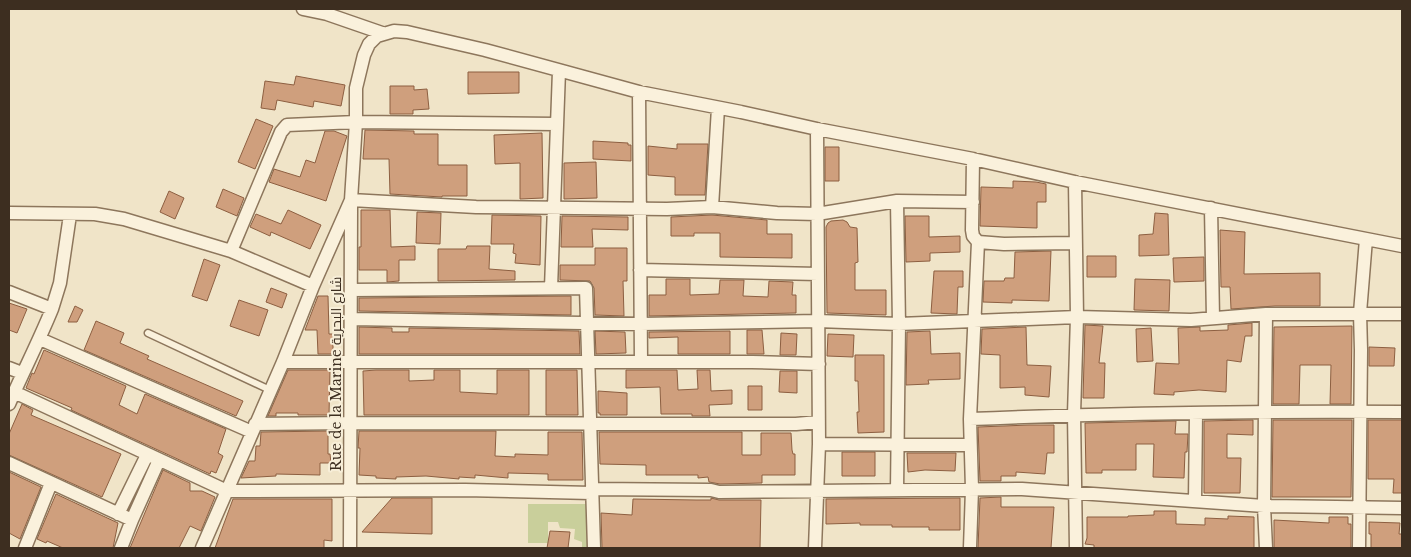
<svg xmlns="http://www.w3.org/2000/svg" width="1411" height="557" viewBox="0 0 1411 557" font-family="'Libre Baskerville',Cairo,serif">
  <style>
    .green { fill: #c9cf9b }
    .building { fill: #cf9f7d; stroke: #8d5f41 }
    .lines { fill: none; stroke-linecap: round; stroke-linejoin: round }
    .service-casing { stroke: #8d765c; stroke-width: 9 }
    .minor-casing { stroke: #8d765c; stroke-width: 15 }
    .service { stroke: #faf1dc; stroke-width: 6 }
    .minor { stroke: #faf1dc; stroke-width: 12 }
    .labels { text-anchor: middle; stroke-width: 4; stroke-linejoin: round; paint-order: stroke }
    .street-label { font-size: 14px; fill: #3d2e20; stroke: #f7eed8 }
  </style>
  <rect width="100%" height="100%" fill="#f0e4c8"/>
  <!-- green -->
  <path class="green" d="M528,504H591V548H582V542L574,539L575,529L560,528L558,522H548V543H528Z"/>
  <!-- building -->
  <path class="building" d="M468,72H519V93L468,94Z
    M296,76L345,85L341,106L314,101L313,107L277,100L275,110L261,108L265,81L294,85Z
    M390,86H414V90L427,89L429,109L413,110V114H390Z
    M256,119L273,126L255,169L238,162Z
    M365,130L414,131V134H438V165H467V196H442V197L390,194L389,159H363Z
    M325,131H334L347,136L326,201L269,182L274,169L300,177L306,160L315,163Z
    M542,133L543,198L520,199V163L495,164L494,135Z
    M593,141L628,143V145H631V161L593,159Z
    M677,144H708L705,195H675V177L648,175V146L677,149Z
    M825,147H839V181H825Z
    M596,162L597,198L564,199V163Z
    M1013,181L1036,182L1046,184V202H1037V228L980,226L981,187L1013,188Z
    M223,189L244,198L237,216L216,207Z
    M169,191L184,198L175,219L160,212Z
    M288,210L321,225L310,249L271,232L270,236L250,227L256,214L281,224Z
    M361,210H390L391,247L415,246V260H399V281L387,282V270H359V247H361Z
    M417,212L441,213L440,244L416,243Z
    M1155,213L1168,214L1169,255L1139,256V235L1153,234Z
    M492,215L541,216L540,265L515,263L516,254L513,253L514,244H491Z
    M712,215L767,220V234H792V258L720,257V233H694V236H671V217Z
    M562,216L628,217V230L592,229L593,247H561Z
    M905,216H929V237L960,236V252L930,253V261L906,262Z
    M843,220L847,222L850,227L857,228L858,262L855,263V290H886V315L827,313L826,227L828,223L831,221Z
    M1220,230L1245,232L1244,274L1320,273V306H1275L1231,309L1230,287H1221Z
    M467,246H490L489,269L515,271V280L438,281V249H466Z
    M595,248H627V281H623L624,316L595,315L594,288L590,281L560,280V265H595Z
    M1051,251L1049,301L1012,300V303L983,302L984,281H1004L1005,278H1014L1015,252Z
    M1087,256H1116V277H1087Z
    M1204,257V281L1174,282L1173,258Z
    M204,259L220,265L207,301L192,296Z
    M934,271H963V287H958L957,314L931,313Z
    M666,279H690V295L719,294L720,280H744L743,296L768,297L769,281L793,282L792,295H796V313L649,316V295H666Z
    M1135,279L1170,280L1169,311L1134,310Z
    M271,288L287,294L282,308L266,302Z
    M318,296H328L329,334H333V354H318L317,330H305Z
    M571,296V315L359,311V298Z
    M239,300L268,310L259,336L230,326Z
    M9,303L27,309L17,333L9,330Z
    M75,306L83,310L77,322H68Z
    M96,321L124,333L120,343L149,356L147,359L243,401L236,416L84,350Z
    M1252,323V336H1245L1241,362L1227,360L1226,392L1199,390L1174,392V395L1154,394L1156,363L1179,364L1178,328L1200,327V331L1228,330V325Z
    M1085,325L1103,326L1099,363H1105L1104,398H1083Z
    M1352,326L1351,404H1330L1331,365H1300L1299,404H1273L1274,327Z
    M359,327L392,328V332H409V328L579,331L580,354H359Z
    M1026,327L1027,365L1051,366L1049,397L1025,395V387L1000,388V355L981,354L982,329Z
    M1151,328L1153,361L1137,362L1136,329Z
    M747,330H762L764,354H747Z
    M595,331L625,332L626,353L596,354Z
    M730,331V354H678V337L649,338V332Z
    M930,331L931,354L960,353V379L928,380L929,384L906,385L907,332Z
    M781,333L797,334L796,355H780Z
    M828,334L854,335L853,357L827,356Z
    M1369,347L1395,348L1394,366H1369Z
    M44,350L126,386L119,405L137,414L145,394L226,429L218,453L223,456L216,473L211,471L210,474L71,410L72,408L26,388L32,373L34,374Z
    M855,355H884V432L858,433L857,412H859L858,381H855Z
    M288,370H330L329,415H298V413H276V416H268Z
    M376,370H409V381L434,380V370H460V392L497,394V370H529V415H364L363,371Z
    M546,370H577L578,415H546Z
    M626,370H677L678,390L698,389L697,370H710L711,391L732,390V404L709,405L710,416H692V414H661L660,387L626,388Z
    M780,371H797V393L779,392Z
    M748,386H762V410H748Z
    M598,391L627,393V415H600V413H598Z
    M22,404L33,410L31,415L121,454L102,497L9,455V434Z
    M1253,420V435L1227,434V458H1241L1240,493H1204V421Z
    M1273,420H1352L1351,497H1272Z
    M1368,420H1402V493H1393L1394,479H1368Z
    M1176,421L1175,434H1188L1187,452H1185L1184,478L1153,477L1154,444H1136V470H1102V473H1086L1085,423Z
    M1029,425H1054V453H1047L1045,474L1016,472V476H1001V481H980L978,427Z
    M328,431V454H330L331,463H320V475L276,474V476L241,478L249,461H255L256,446H260L261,432Z
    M359,431H496L495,456L515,457V454L548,455V432H582L583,480H548V474L508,473V478L475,475V478L459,477V479L426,476L396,477V479L376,478V476L359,475L360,448H358Z
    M599,432H742V455H761V433H791L792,450L793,454H795V475H762V483L720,484L709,482L708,477L698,478V475H646V465L600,464Z
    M842,452H875V476H842Z
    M907,453H956L955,471L925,470L908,472Z
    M163,470L190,483V491H202L215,497L201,531L190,526L179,548H130Z
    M9,472L41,487L20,539L9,533Z
    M56,494L118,523L113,548H63L47,541L46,543L37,539Z
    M1001,497V507H1054L1051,548H978L980,498Z
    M392,498H432V534L362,532Z
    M711,498L719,500H761L760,548H602L601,513L632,515L633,499L696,500H711Z
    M960,498V530H929V527H892V525H860V523L826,524V499Z
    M233,499H332V541L324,540V548H215Z
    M1154,511H1176V524L1205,525V518L1228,519V516L1254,517V548H1094V545L1085,544L1087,538V517H1128V516L1154,515Z
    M1329,517H1348V524H1351V548H1274V520L1329,523Z
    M1369,522L1400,523L1399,534H1402V548H1371V534H1369Z
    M550,531L570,532L568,548H547Z"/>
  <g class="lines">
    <!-- service casing -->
    <g class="service-casing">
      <path id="service" d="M148,333L270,390"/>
    </g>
    <!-- minor casing -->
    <g class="minor-casing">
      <path id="minor" d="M303,9L327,14L382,33
        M639,92L641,362
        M973,159L972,230L973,236L978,242L1004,244L1075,243
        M1075,182L1077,317L1074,414L1076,548
        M351,200L476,207L667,209L712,207L777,213L817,214L897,201L973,202
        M712,207L718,108
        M1211,208L1213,318
        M9,213L95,214L124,219L231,251L313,286
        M231,251L281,132L287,125L356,122L556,124
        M640,270L818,274
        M551,288L559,71
        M351,290L586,288L594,548
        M9,292L52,309C39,341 23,372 9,404
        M52,309L60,283L70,215
        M1266,314L1264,506L1266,548
        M352,319L641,324L818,321L899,324L1077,317L1191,320L1266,314H1402
        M40,339L252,432
        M283,362H752L819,364
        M9,368L22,373
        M14,392L227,491L465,490L591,493L593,489L711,490L719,492L1022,489L1264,506L1402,508
        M970,419C1114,413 1258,411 1402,412
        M255,424L351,423L796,424L818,422
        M819,444L970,445
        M9,463L132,520
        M897,490L899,324L897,201
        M1195,501L1196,413
        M118,514L147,455
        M25,548L51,483
        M121,548L132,520L159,460
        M202,548L283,362L313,286L351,200L356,122V88L364,55L369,44L377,36L394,31L407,32L485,50L639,92L741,112L817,129L973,159L1075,182L1402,246
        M350,548L351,206
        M815,548L819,444L817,129
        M970,548L972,489L970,419L978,242
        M1359,548L1361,350L1360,313L1366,239"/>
    </g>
    <!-- service -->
    <use href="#service" class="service"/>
    <!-- minor -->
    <use href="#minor" class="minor"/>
  </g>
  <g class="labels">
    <!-- street labels -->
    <g class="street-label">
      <text transform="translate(336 374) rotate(-90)" y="5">Rue de la Marine شارع البحرية</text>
    </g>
  </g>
  <!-- border -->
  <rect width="1411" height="557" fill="none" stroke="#3d2e20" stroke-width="20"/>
</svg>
